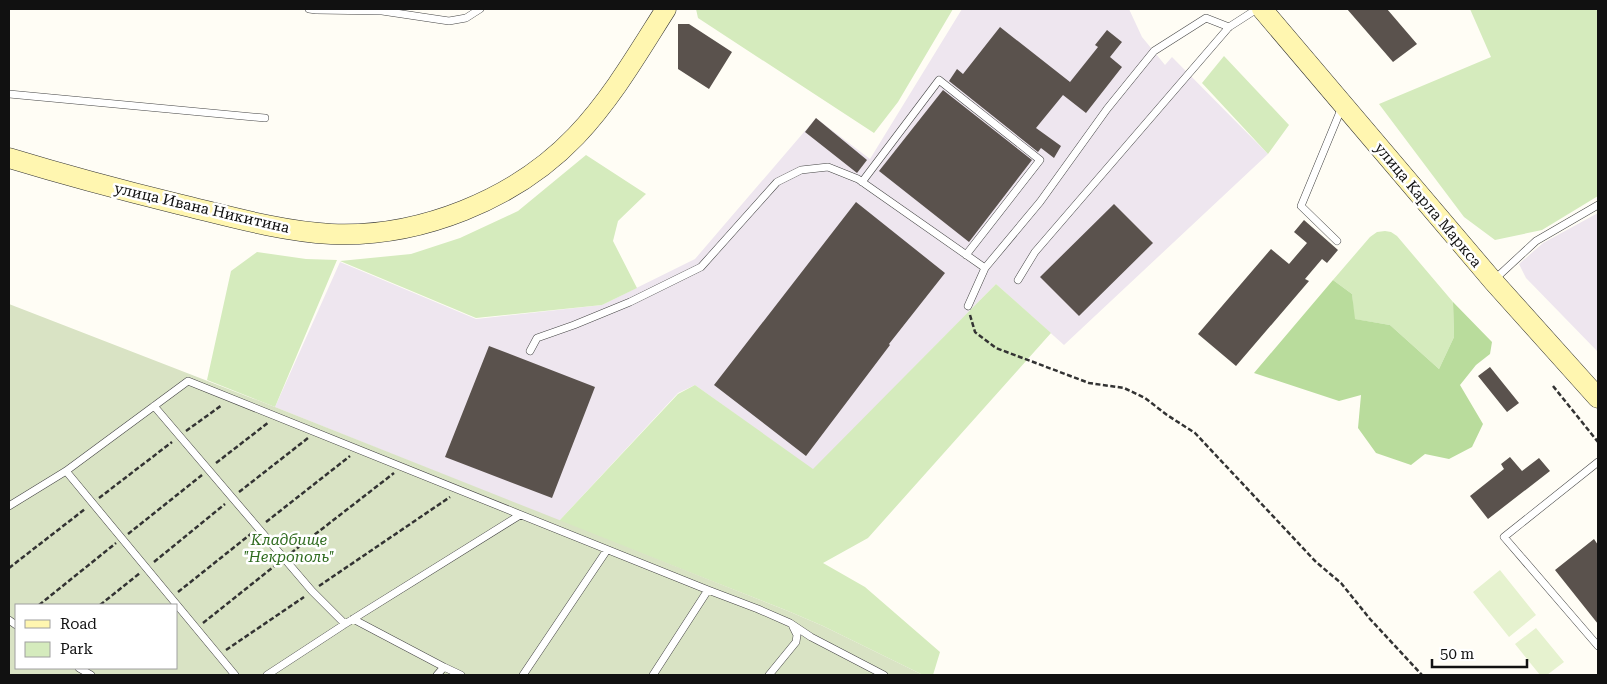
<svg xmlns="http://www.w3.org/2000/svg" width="1607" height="684" viewBox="0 0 1607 684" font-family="'Roboto Serif',serif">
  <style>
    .industrial { fill: #eee6ef }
    .green { fill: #d5ebbd }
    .forest { fill: #b9dc9c }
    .cemetery { fill: #d9e3c4; fill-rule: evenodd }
    .pitch { fill: #e6f2cf }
    .building { fill: #5a524d }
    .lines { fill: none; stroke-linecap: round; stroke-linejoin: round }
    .service-casing { stroke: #444; stroke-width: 8 }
    .secondary-casing { stroke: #333; stroke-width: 21 }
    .path { stroke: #333; stroke-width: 2.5; stroke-dasharray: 5 2.5; stroke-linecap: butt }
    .service { stroke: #fff; stroke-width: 7 }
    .secondary { stroke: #fff6b0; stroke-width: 20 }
    .labels { text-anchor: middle; stroke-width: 5; stroke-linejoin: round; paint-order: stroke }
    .street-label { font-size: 15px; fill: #111; stroke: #fff }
    .park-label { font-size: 15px; font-style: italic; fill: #2f6b1f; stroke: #fff }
  </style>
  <rect width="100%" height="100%" fill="#fffdf5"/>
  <!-- industrial -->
  <path class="industrial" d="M962,9H1129L1142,37L1165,65L1172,57L1268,154L1064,345L996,284L813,470L695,385L678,393L559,521L275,407L340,262L476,319L602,305L695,259L816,118L870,159Z
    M1598,213V352L1526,278L1519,264L1543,243Z"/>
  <!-- green -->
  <path class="green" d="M696,9H953L898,102L874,133L698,18Z
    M1470,9H1598V196L1542,230L1495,240L1464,217L1379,104L1491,57Z
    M1224,56L1289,125L1268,154L1202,83Z
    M586,155L646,194L618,221L613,241L637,288L602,305L476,318L340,261L411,254L460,238L518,211Z
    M1385,231L1391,232L1397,236L1453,302L1454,337L1439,369L1390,325L1354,319L1352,294L1333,280L1370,237L1377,232Z
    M257,252L306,259L337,260L275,407L207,380L231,271Z
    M996,284L1051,333L868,538L823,563L865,587L940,652L933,675H923L823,626L788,611L559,521L678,394L695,385L813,469Z"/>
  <!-- forest -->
  <path class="forest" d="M1333,280L1352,294L1355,319L1390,325L1439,369L1454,337L1453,302L1492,342L1490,354L1476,365L1460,385L1483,424L1472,447L1449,459L1425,454L1411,465L1376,453L1358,428L1361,395L1339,401L1254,373Z"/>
  <!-- cemetery -->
  <path class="cemetery" d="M9,304L275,407L788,611L823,626L923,675H9ZM16,605H176V668H16Z"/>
  <!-- pitch -->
  <path class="pitch" d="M1500,570L1536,615L1509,637L1473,592Z
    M1536,628L1564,662L1547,675H1540L1515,644Z"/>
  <!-- building -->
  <path class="building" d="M1347,9H1387L1417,44L1393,62Z
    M678,24H689L732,52L709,89L678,69Z
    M1000,27L1070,82L1098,47L1095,45L1107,30L1122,42L1110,57L1122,67L1086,113L1063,95L1036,128L1061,146L1054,158L1041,148L1038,152L949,81L957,69L963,74Z
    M943,90L1032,160L969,242L879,171Z
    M816,118L867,160L857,173L805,132Z
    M856,202L945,273L889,344L890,345L806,456L714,385Z
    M1114,204L1153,243L1079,316L1040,277Z
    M1304,220L1338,250L1327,263L1322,259L1305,279L1309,281L1236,366L1198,334L1271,249L1289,264L1307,243L1294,232Z
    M489,346L595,387L552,498L445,457Z
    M1490,367L1519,403L1507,412L1478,376Z
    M1510,457L1522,471L1539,458L1550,471L1488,519L1470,496L1504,469L1501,464Z
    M1594,539L1598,545V624L1555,570Z"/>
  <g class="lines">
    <!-- service casing -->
    <g class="service-casing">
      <path id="service" d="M309,9L316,10L382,11L449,21L466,18L480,9
        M9,94L265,118
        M862,182L939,80L1040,160L966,255
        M1337,241L1301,206L1342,107
        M1495,279L1536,241L1598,205
        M1018,280L1035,252L1229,27L1257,9
        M968,306L985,268L1040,202L1107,109L1154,51L1206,18L1229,27
        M530,351L537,338L574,325L630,302L701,267L777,182L801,170L828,167L858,179L985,268
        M154,406L312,591L345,624
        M1598,462L1504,537L1598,646
        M66,471L235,675
        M9,506L66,471L188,381L708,590L758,609L790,623L811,637L884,675
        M353,619L444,667
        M9,620L16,625
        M79,668L91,675
        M267,675L345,624L520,515
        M437,675L444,667L461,675
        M523,675L607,550
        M653,675L708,590
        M769,675L796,642L797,635L793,627"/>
    </g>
    <!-- secondary casing -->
    <g class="secondary-casing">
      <path id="secondary" d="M1262,9L1493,281L1598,398
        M9,158C65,175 121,190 178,204C228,216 279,231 331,234C419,238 515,200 576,136C612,98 638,53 666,9"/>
    </g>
    <!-- path -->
    <path class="path" d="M970,315L975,332L996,348L1089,383L1124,388L1145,398L1167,415L1195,433L1316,562L1341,583L1370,619L1422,675
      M1553,386L1598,442
      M186,431L222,405
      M216,463L269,422
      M239,492L308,438
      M99,498L172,442
      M266,522L350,456
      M128,534L202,475
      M291,553L394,473
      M154,562L225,504
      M9,568L85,509
      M319,586L450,497
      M178,592L252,533
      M39,605L116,543
      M100,605L140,573
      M203,623L277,564
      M226,650L304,597"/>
    <!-- service -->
    <use href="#service" class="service"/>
    <!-- secondary -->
    <use href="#secondary" class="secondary"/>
  </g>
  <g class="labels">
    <!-- street labels -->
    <g class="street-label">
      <text transform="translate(1428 205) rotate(50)" y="5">улица Карла Маркса</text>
      <text transform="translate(202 208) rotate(13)" y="5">улица Ивана Никитина</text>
    </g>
    <!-- park labels -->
    <g class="park-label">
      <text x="289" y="545">Кладбище<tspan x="289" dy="17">"Некрополь"</tspan></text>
    </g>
  </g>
  <!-- border -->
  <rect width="1607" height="684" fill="none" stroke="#111111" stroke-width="20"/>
  <!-- legend -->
  <rect x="15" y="604" width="162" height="65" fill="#ffffff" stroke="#a0a0a0"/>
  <rect x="25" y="620" width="25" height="8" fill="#fff6b0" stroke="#a0a0a0"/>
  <text x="60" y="629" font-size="15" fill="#111111">Road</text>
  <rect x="25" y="642" width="25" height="15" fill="#d5ebbd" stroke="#a0a0a0"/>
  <text x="60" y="654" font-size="15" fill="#111111">Park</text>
  <!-- scale -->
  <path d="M1432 659v8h95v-8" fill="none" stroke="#111111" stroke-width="2.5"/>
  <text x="1440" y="659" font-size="15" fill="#111111" stroke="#ffffff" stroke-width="4" paint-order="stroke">50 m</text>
</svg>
